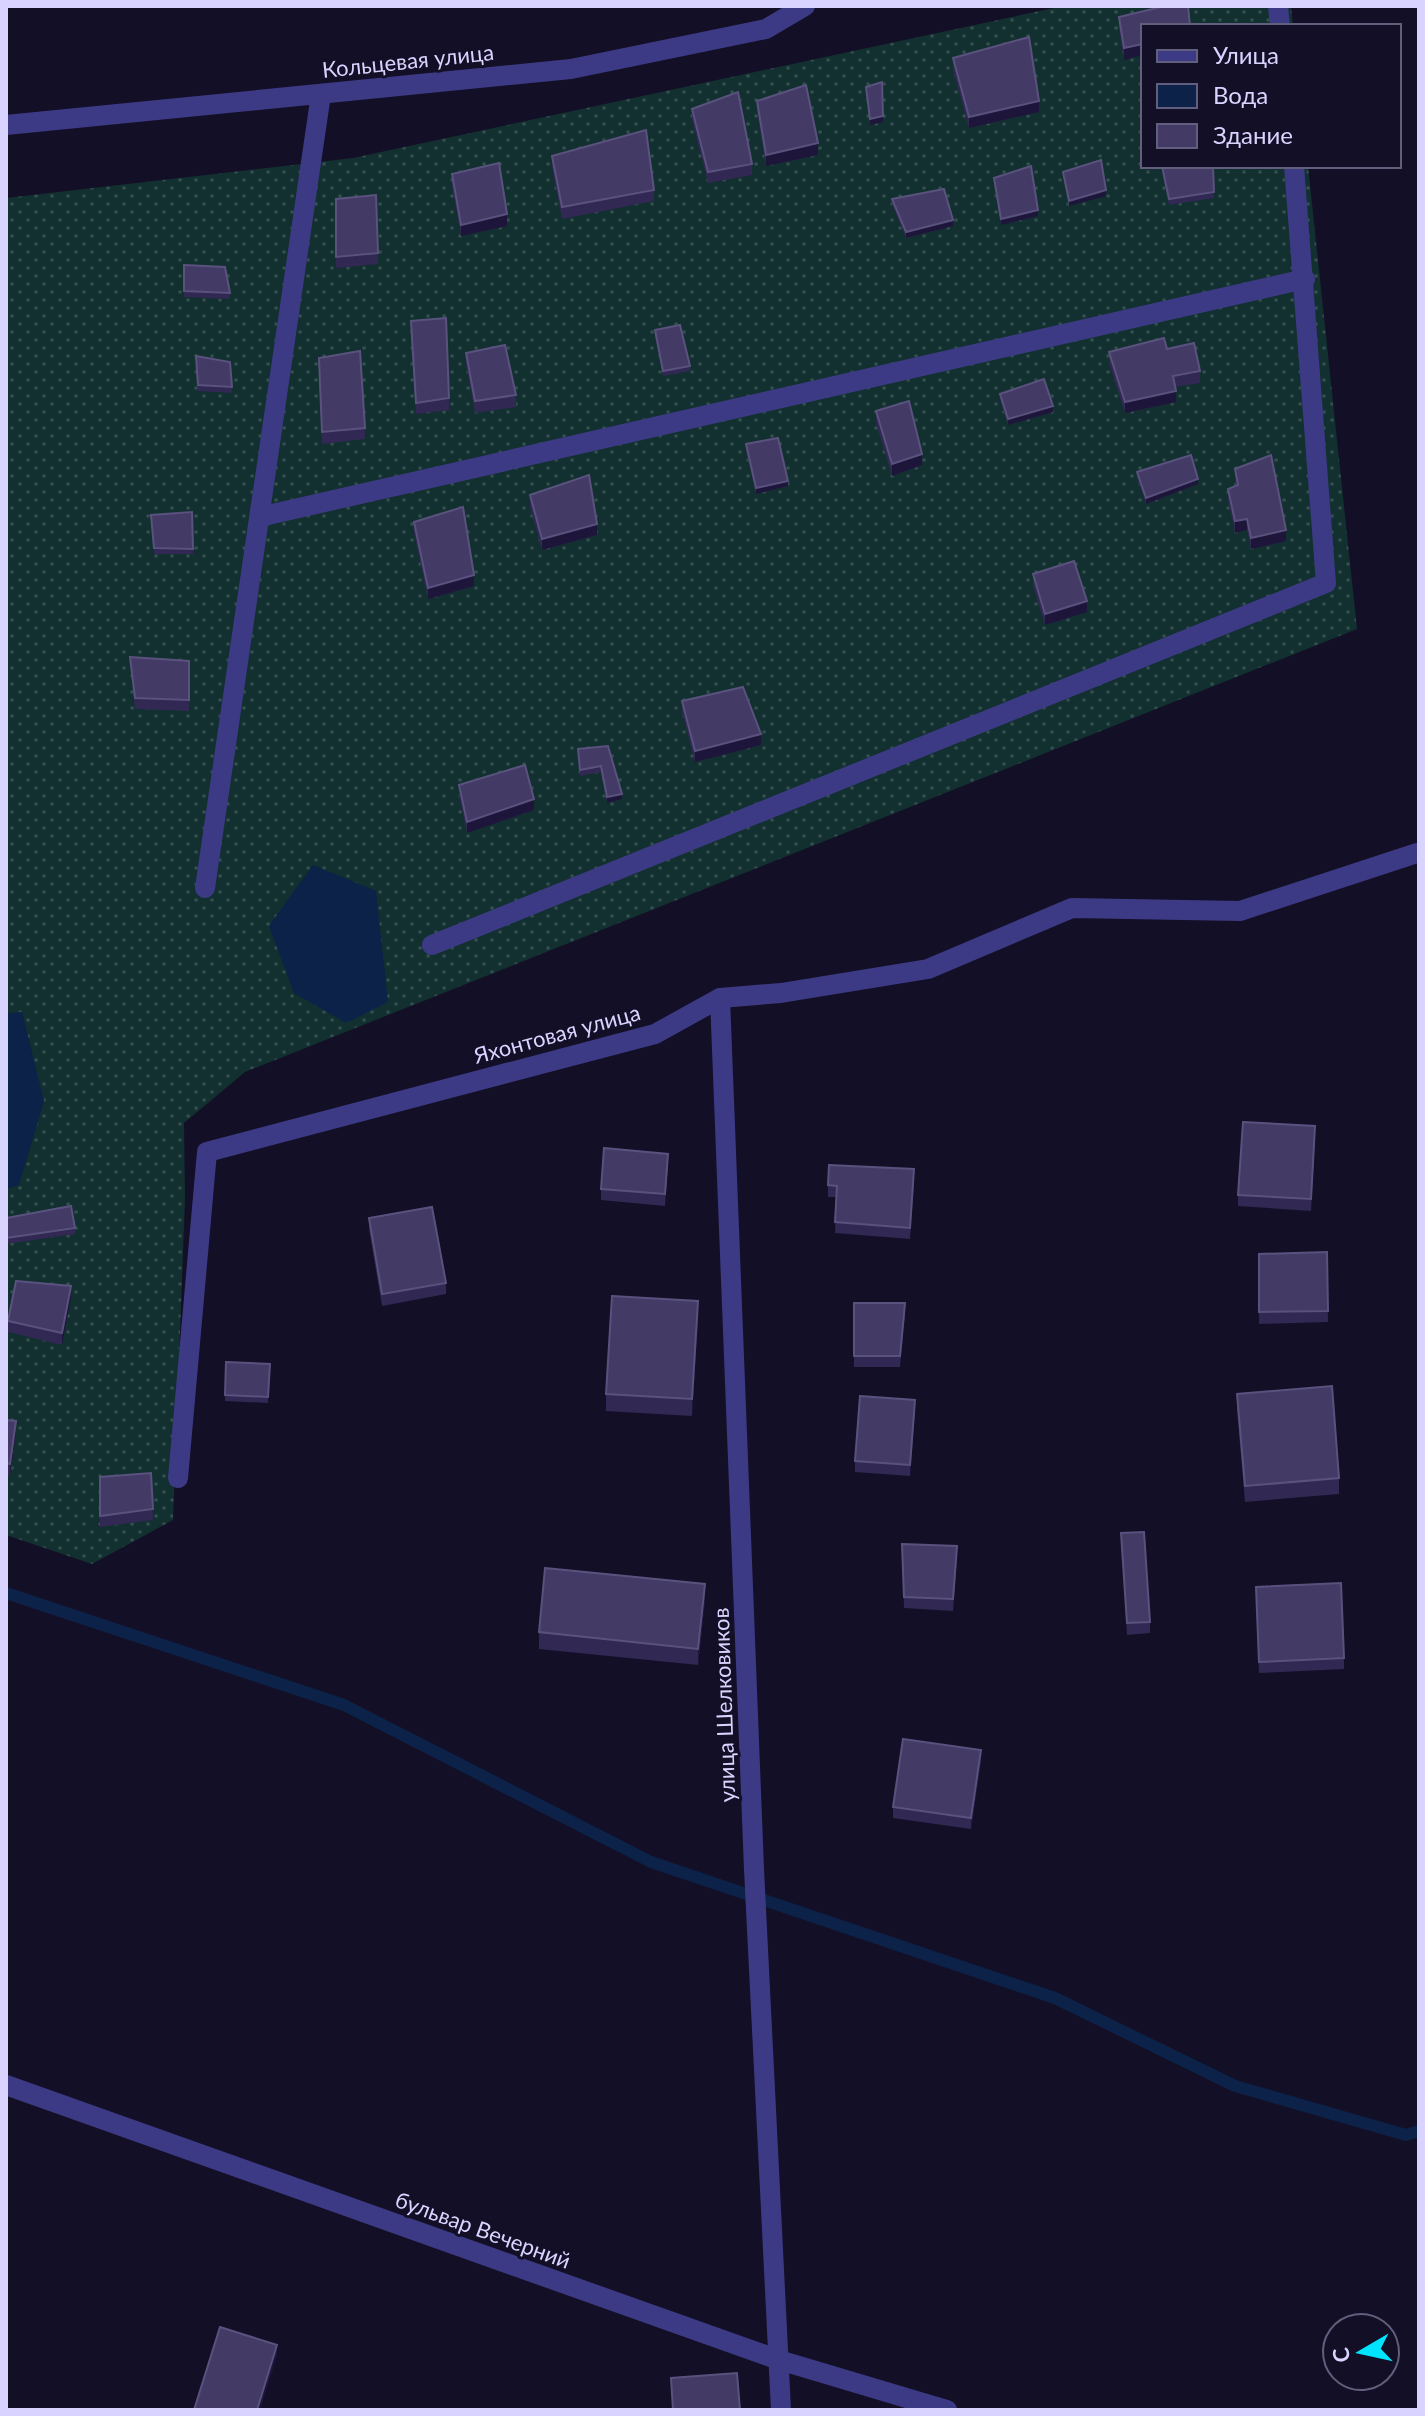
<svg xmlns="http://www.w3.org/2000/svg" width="1425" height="2416" viewBox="0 0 1425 2416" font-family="Lato,sans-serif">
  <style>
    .garden { fill: url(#garden-dots) }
    .water { fill: #0c2248 }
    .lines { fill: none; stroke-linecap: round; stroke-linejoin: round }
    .stream { stroke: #0c2248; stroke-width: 12 }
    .service { stroke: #3d3a85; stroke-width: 20 }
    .minor { stroke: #3d3a85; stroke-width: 20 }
    .wall { fill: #312854 }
    .shaded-wall { fill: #1d163a }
    .building { fill: #433a66; stroke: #5a527e; stroke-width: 2 }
    .labels { text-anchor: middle; stroke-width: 6; stroke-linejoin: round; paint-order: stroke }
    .street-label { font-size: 22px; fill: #d9d4ff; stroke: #130f26 }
  </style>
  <defs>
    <pattern id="garden-dots" width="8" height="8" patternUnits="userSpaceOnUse" patternTransform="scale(2)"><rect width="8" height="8" fill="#12302f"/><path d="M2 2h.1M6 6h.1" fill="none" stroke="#344d4e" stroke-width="1.8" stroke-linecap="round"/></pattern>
  </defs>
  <rect width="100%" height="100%" fill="#130f26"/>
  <!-- garden -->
  <path class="garden" d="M1063,6H1291L1293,26H1143V166H1308L1357,629L245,1072L184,1123L185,1199L173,1520L92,1564L6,1535V198L353,158Z"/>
  <!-- water -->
  <path class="water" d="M313,865L376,891L388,1002L346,1023L294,993L269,926Z
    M22,1012L44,1101L19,1185L6,1189V1013Z"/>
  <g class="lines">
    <!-- stream -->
    <path class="stream" d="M6,1593L344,1705L651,1862L1055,1998L1235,2086L1406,2135L1419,2131"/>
    <!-- service -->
    <path class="service" d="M1278,6L1280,26
      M259,517L1305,279
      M205,888L321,94
      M432,945L1326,583L1294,166
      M720,998L754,1869L781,2410"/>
    <!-- minor -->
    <path class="minor" d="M6,125L571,69L766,29L805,6
      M178,1478L207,1152L655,1034L720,998L781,993L928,969L1072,908L1240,911L1417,853
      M6,2085L779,2360L947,2410"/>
  </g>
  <!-- wall -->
  <path class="wall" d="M1165,6L1124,60L1119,28V17Z
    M953,58L1039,112L969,128L953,70Z
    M757,101L818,155L766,166L757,112Z
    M692,109L752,164V175L708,183L692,120Z
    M552,156L654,190V201L562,219L552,167Z
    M1162,166H1213L1214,198L1169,205L1162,172Z
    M452,174L507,226L461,236L452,186Z
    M994,178L1038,216L1001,225Z
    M336,199L378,253V264L336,268Z
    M892,199L953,226L906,238L892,204Z
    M184,265L230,293V299L184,297Z
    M655,330L690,366V371L663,376L655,336Z
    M411,333L449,398V410L416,414Z
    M1167,349L1200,371V383L1175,387L1176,402L1125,413L1109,363V352Z
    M466,353L516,395V407L475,413L466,364Z
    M196,356L230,362L232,393L198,391Z
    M319,358L365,428V439L322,444Z
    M1000,394L1053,412L1008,425L1000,400Z
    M876,411L922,465L892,476L876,423Z
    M746,444L788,486L756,494L746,450Z
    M1235,469L1286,541L1251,549L1247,530L1235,533L1228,500V489L1236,486Z
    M1137,472L1198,484L1146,504L1137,478Z
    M530,495L597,535L542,550L530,507Z
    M192,512L193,554H154L151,515Z
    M414,522L474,586L428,599L414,533Z
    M1033,574L1087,612L1045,625L1033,586Z
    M130,657L189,661V711L135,709Z
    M682,701L761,745L695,762L682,712Z
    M608,746L622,799L607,803L601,772L580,776L578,749Z
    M459,785L534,810L467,833L459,796Z
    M1315,1137L1311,1211L1238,1206V1195Z
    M668,1165L665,1206L601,1200V1189Z
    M914,1180L910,1239L835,1233L836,1197H828V1185Z
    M6,1218L75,1228V1234L6,1244Z
    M369,1218L446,1283V1294L382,1306L369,1229Z
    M1327,1252L1328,1322L1259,1324V1254Z
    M71,1298L62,1345L8,1332V1321Z
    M854,1303L905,1314L900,1367H854Z
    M698,1317L692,1416L606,1411V1394Z
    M226,1362L270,1364L268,1403L225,1401Z
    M1237,1394L1339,1478V1494L1245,1502L1237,1410Z
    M915,1411L910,1476L855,1472V1461Z
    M6,1420L16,1433L10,1476L6,1475Z
    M151,1473L153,1520L100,1527V1477Z
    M1121,1533L1150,1622V1633L1127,1635Z
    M902,1544L957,1558L953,1611L904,1608Z
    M1256,1599L1344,1658V1669L1259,1673Z
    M705,1601L698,1665L539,1649V1632Z
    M981,1761L971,1829L893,1818V1807Z"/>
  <!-- shaded-wall -->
  <path class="shaded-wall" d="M1143,44V55L1124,60V48Z
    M1039,101V112L969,128V117Z
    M883,116V122L870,125V119Z
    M818,143V155L766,166V155Z
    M1106,190V196L1069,206V201Z
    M1038,210V216L1001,225V219Z
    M507,214V226L461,236V225Z
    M953,220V226L906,238V232Z
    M1176,391V402L1125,413V402Z
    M1053,406V412L1008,425V419Z
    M922,454V465L892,476V464Z
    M1198,479V484L1146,504V498Z
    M788,481V486L756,494V488Z
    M1247,519V530L1235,533V521Z
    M597,524V535L542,550V539Z
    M1286,530V541L1251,549V538Z
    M474,575V586L428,599V588Z
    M1087,601V612L1045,625V614Z
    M761,734V745L695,762V751Z
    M622,794V799L607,803V797Z
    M534,799V810L467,833V822Z
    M71,1286V1298L62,1345V1333Z
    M698,1301V1317L692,1416V1399Z
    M915,1400V1411L910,1476V1465Z
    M16,1421V1433L10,1476V1464Z
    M705,1584V1601L698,1665V1649Z
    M981,1750V1761L971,1829V1818Z
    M277,2345V2356L260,2410H257Z"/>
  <!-- building -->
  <path class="building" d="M1165,6H1188L1190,26H1143V44L1124,48L1119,17Z
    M1029,37L1039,101L969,117L953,58Z
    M882,82L883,116L870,119L866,87Z
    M806,85L818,143L766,155L757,101Z
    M738,92L752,164L708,172L692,109Z
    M646,130L654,190L562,207L552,156Z
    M1101,160L1106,190L1069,201L1063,172Z
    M499,163L507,214L461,225L452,174Z
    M1031,166L1038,210L1001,219L994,178Z
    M1162,166H1213L1214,192L1169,199Z
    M944,189L953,220L906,232L892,199Z
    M376,195L378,253L336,257V199Z
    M184,265L225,267L230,293L184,291Z
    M446,318L449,398L416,403L411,321Z
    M680,325L690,366L663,371L655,330Z
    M1164,338L1167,349L1194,343L1200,371L1173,376L1176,391L1125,402L1109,352Z
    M505,345L516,395L475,401L466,353Z
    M360,351L365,428L322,432L319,358Z
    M196,356L230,362L232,387L198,385Z
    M1044,379L1053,406L1008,419L1000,394Z
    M909,401L922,454L892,464L876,411Z
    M778,438L788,481L756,488L746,444Z
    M1191,455L1198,479L1146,498L1137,472Z
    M1271,455L1286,530L1251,538L1247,519L1235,521L1228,489L1238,485L1235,469Z
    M589,475L597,524L542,539L530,495Z
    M463,507L474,575L428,588L414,522Z
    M192,512L193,549L154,548L151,515Z
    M1074,561L1087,601L1045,614L1033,574Z
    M130,657L189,661V700L135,698Z
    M743,687L761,734L695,751L682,701Z
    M608,746L622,794L607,797L601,766L580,770L578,749Z
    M525,765L534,799L467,822L459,785Z
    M1243,1122L1315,1126L1311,1199L1238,1195Z
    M604,1148L668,1154L665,1194L601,1189Z
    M829,1165L914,1169L910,1228L835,1222L837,1186L828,1185Z
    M71,1206L75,1228L6,1238V1218Z
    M432,1207L446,1283L382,1294L369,1218Z
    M1327,1252L1328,1311L1259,1312V1254Z
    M16,1281L71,1286L62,1333L8,1321Z
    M612,1296L698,1301L692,1399L606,1394Z
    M854,1303H905L900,1356H854Z
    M226,1362L270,1364L268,1397L225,1395Z
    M1332,1386L1339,1478L1245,1486L1237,1394Z
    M860,1396L915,1400L910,1465L855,1461Z
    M6,1420L16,1421L10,1464L6,1463Z
    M151,1473L153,1509L100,1516V1477Z
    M1144,1532L1150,1622L1127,1623L1121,1533Z
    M902,1544L957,1546L953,1599L904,1597Z
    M545,1568L705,1584L698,1649L539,1632Z
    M1341,1583L1344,1658L1259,1662L1256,1587Z
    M903,1739L981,1750L971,1818L893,1807Z
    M220,2327L277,2345L257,2410H194Z
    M737,2373L740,2410H673L671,2378Z"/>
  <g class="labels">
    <!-- street labels -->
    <g class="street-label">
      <text transform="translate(408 61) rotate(-6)" y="8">Кольцевая улица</text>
      <text transform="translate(557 1034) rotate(-15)" y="8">Яхонтовая улица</text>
      <text transform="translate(724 1705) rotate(-92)" y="8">улица Шелковиков</text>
      <text transform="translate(483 2230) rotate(20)" y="8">бульвар Вечерний</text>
    </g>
  </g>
  <!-- border -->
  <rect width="1425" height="2416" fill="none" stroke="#d9d4ff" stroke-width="16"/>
  <!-- legend -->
  <rect x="1141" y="24" width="260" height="144" fill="#130f26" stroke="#625e7d" stroke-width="2"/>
  <rect x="1157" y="50" width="40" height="12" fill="#3d3a85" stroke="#625e7d" stroke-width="2"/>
  <text x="1213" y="64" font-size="24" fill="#d9d4ff">Улица</text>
  <rect x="1157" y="84" width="40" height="24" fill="#0c2248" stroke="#625e7d" stroke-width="2"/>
  <text x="1213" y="104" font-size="24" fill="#d9d4ff">Вода</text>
  <rect x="1157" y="124" width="40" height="24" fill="#433a66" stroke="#625e7d" stroke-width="2"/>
  <text x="1213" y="144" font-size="24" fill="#d9d4ff">Здание</text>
  <!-- north arrow -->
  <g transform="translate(1361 2352) rotate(261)"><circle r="38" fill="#130f26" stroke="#625e7d" stroke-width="2"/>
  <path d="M0-6L14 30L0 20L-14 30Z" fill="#00e5ff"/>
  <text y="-12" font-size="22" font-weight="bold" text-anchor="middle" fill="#d9d4ff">С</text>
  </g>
</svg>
